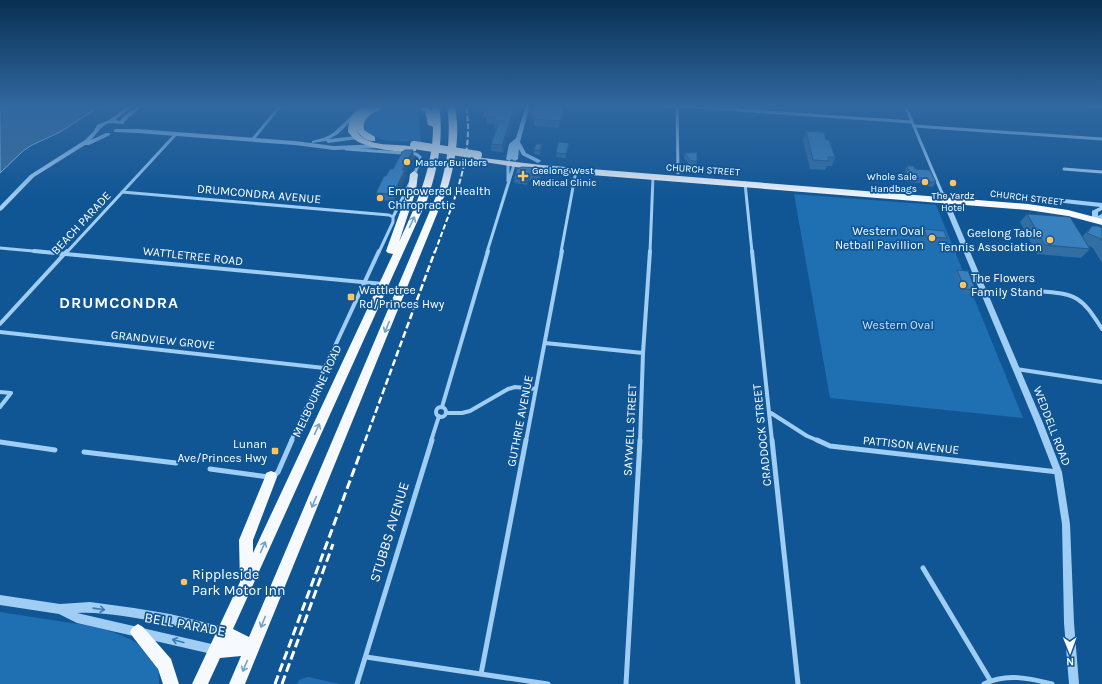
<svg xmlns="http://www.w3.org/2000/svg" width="1102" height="684" viewBox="0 0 1102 684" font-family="Karla,sans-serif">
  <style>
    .green { fill: #1f6fb3 }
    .water { fill: #3a6c9a; stroke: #90c9f7 }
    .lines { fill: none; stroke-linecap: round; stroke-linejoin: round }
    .minor-far2 { stroke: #9fcdf4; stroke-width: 3 }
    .minor-far1 { stroke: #9fcdf4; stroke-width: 4 }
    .minor { stroke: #9fcdf4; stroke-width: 5 }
    .tertiary { fill: #9fcdf4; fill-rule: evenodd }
    .trunk { fill: #f6faff; fill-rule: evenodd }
    .rail-far2 { stroke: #fff; stroke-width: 2; stroke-dasharray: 5.5 2.5; stroke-linecap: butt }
    .rail-far1 { stroke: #fff; stroke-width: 2.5; stroke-dasharray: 7 3; stroke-linecap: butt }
    .rail { stroke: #fff; stroke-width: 3; stroke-dasharray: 9 4; stroke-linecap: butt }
    .trunk-bridge { stroke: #f6faff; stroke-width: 8 }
    .wall { fill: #316ea3 }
    .shaded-wall { fill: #285a85 }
    .building { fill: #3980be; stroke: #285a85 }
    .oneway { stroke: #77a0c5 }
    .oneway2 { stroke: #3b7ab2 }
    .poi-dot { fill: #ffc462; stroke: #105695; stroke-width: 1.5 }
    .labels { text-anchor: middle; stroke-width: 3.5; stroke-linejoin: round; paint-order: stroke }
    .far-poi-label { font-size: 10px; fill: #fff; stroke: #105695; text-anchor: start }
    .far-street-label { font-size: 10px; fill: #fff; stroke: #105695 }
    .poi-label { font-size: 12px; fill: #fff; stroke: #105695; text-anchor: start }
    .street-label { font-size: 12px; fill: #fff; stroke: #105695 }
    .park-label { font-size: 12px; fill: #c7e5fe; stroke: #105695 }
    .near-street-label { font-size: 14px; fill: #fff; stroke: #105695 }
    .near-poi-label { font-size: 14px; fill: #fff; stroke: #105695; text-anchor: start }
    .district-label { font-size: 16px; font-weight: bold; letter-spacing: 1px; fill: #fff; stroke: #105695 }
  </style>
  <rect width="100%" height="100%" fill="#105695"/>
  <!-- green -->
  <path class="green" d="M394,105H414L418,107L421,142C403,141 377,144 364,129L363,122C370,112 382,107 394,105Z
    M794,194L936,205L1023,418L830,398Z
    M0,612C19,615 38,618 58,621C93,626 163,635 159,684H0Z
    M308,677L340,684H297L299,680Z"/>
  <!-- water -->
  <path class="water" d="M0,105H102L60,132L32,145L23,151L0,173Z"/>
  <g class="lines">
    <!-- minor-far2 -->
    <path class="minor-far2" d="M666,105L912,122
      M677,105L678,173
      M905,105L942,193
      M1085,105L1102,106
      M914,126L1102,139
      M253,139L281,105
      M346,149L416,154L420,157V161L414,175
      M508,164V181
      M1064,169L1102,172
      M745,183L752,252
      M122,192L389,215L393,217
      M0,248L44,252
      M67,252L176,134
      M379,252L393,222V217L411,181
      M487,252L514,165
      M561,252L576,171
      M650,252L653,177"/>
    <!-- minor-far1 -->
    <path class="minor-far1" d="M34,251L383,284
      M752,251L772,441
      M1038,291C1077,294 1081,296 1102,329
      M0,324L67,251
      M0,332L324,368
      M545,343L643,353
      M1016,369L1102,382
      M0,392L11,393L0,407
      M442,407L488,251
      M436 412a5 5 0 1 1 10 0a5 5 0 1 1-10 0Z
      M446,413H462L470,411L508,389L515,387L536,389
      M771,413L807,436L819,441
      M291,441L379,251
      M431,441L439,416
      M526,441L562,251
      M640,441L643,353L650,251"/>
    <!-- minor -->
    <path class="minor" d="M772,440L798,684
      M817,440L830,446L1058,472
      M0,442L55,450
      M84,452L176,463
      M210,469L268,477L275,475L278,472L292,440
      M923,568L990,680
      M366,657L548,684
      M481,674L526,440
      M357,684L432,440
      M626,684L640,440
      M984,684C1006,673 1029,678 1052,684"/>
    <!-- tertiary -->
    <path class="tertiary" d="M130,105H135L115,120L120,121L124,116L139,105H144L128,118L123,124C119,124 116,123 113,123C102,122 97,134 91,140L106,133H110V135L89,145H85L34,177L2,210L0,211V206L30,175L85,140L94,131L97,125L109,120Z
      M526,105H530L520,142L526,153L540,160L541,161L538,163L522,155L519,149L518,159L515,161L513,160L512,159L515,144L512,159L509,161L506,159L509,144L516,138Z
      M358,109L362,110L338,134L329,139L356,136L358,137V139L328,143L326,141L312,143V141C318,139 325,138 330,135C341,128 348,117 358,109Z
      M116,129H137L295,141L334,146L379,144L382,146L379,148L334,150L295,145L137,133L114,132V130Z
      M942,191L945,193L1043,423L1062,472L1070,524L1074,623L1079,684H1069L1064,623L1062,524L1054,472L1035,423L939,193Z
      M1064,199L1102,203V210L1098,212V216L1102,214V219L1095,222L1092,220V211L1100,207L1064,203L1047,204L1044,202L1047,200Z
      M0,595L60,604L90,602L134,608L170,614L224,627L227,629L229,632L227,635L224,637C190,629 157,621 123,616C107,614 92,612 77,613L216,645L219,647L221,650L219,653L216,655L77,623L59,614L0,605Z"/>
    <!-- trunk -->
    <path class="trunk" d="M366,105H388C379,112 361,114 364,130L375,137V141C367,142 360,136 356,130C365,149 399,143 416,147V151C403,154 364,148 354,139C352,137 350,134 348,132C348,118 354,111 366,105Z
      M414,105C421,104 429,105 432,112L431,105H439C444,138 438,168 427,200L233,629L249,637L440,187C448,160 451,133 447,105H455C460,132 456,160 448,187L245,684H229L241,656L220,658L208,684H192L240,582L239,540L265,477L266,473L271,471L276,473L277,477L253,540V553L393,254L388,253L386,251L408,190L410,174L414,171L418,174L416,190L399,242C416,205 433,169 433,127L428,125L425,112Z
      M475,157L541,165L1028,204L1068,210L1102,219V225L1068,216L1028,210L541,171L478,161L474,159Z
      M138,624L143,627L171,659L179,684H163L158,669L133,637L130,632L133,627Z"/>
    <!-- rail-far2 -->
    <path class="rail-far2" d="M435,252C452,204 475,157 466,105"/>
    <!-- rail-far1 -->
    <path class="rail-far1" d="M365,441L435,251"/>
    <!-- rail -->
    <path class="rail" d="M275,684L365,440
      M282,684L333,544"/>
    <!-- trunk-bridge -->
    <path class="trunk-bridge" d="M414,145L478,155"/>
  </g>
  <!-- wall -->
  <path class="wall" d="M483,105H518L503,152L491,151V144L497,128H494V124H487V117H483Z
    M565,105L559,128L534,126V120H532L531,113Z
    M806,131L826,140L835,157L832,166H827L825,170L810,169L803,140Z
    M569,143L568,147L566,158L556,157V153Z
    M542,149L540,155L534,154V150Z
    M684,153L697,161L696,166L690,165L684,158Z
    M414,157L405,174L406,177L395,201L378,200L376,193L386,176L393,169Z
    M907,166L915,169L936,182L933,187L924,186L919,183L906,182L904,175L905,172V170Z
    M542,168V173L540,181L528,180L527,185L515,183L514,179Z
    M1027,214L1082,237L1092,226L1102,228V263L1093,248L1087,245L1090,249L1081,258L1037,254L1020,222Z
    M924,229L947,238L944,243L924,241L921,233Z
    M957,270L976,290L972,295L962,294L954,275Z"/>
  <!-- shaded-wall -->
  <path class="shaded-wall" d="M515,105H518L503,152L502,145Z
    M564,105H565L559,128L560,121Z
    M569,143L568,147L566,158V154Z
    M542,144V149L540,155V150Z
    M413,150L414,157L405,174L406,177L395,201L393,194L402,170Z
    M542,168V173L540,181V176Z
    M528,175V180L527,185L526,180Z"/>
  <!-- building -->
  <path class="building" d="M483,105H515L502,145L491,144L499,122L494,121L495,117L487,116L489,110H483Z
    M534,105H564L560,121L534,119L535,114L531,113Z
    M806,131L824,132L826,140H829L835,157H828L829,161L813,160Z
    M558,142L569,143L566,154L556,153Z
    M536,144H542L540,150H534Z
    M405,150H413L402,170H405L393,194L376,193L384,176H386L390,169H393L402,152Z
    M697,152V161H691L684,153Z
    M907,166H914L915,169L930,170L936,182H926L922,178L908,177L906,170H909Z
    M522,167L542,168L540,176L528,175L526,180L514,179L517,169Z
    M1027,214L1070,217L1090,249L1045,245Z
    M1092,226H1098L1102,228V241L1101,239L1087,233Z
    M924,229L944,231L947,238L927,237Z
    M957,270L968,271L976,290L965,289Z"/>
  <!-- one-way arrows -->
  <defs><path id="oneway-shaft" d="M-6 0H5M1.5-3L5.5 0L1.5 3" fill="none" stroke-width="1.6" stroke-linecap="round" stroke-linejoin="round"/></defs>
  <g class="oneway">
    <use href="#oneway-shaft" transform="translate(412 222) rotate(-65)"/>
    <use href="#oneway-shaft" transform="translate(387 327) rotate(113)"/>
    <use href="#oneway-shaft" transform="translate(317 429) rotate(-65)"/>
    <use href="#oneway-shaft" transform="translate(314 502) rotate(113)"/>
    <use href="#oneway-shaft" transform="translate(263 547) rotate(-66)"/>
    <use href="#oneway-shaft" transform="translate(263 622) rotate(112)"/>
    <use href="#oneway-shaft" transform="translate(245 666) rotate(113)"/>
  </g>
  <g class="oneway2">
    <use href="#oneway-shaft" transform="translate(99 609) rotate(8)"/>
    <use href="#oneway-shaft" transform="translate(178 641) rotate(-165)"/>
  </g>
  <!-- sky -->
  <linearGradient id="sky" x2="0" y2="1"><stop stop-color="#092f52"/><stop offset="0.53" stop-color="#3168a0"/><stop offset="1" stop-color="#3168a0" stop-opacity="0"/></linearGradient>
  <rect width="1102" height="200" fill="url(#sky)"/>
  <!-- markers -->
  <g class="poi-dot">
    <circle cx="407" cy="162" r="4"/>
    <path d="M521 170h4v4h4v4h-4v4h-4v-4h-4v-4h4z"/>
    <circle cx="925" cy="182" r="4"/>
    <circle cx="953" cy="183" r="4"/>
    <circle cx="380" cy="198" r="4"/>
    <circle cx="932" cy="238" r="4"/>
    <circle cx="1050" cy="240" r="4"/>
    <circle cx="963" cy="285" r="4"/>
    <rect x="347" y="293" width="8" height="8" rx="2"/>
    <rect x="271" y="447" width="8" height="8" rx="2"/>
    <circle cx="184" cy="582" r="4"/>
  </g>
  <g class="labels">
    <!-- far-poi labels -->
    <g class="far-poi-label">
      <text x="415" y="166">Master Builders</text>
      <text x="532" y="174">Geelong West<tspan x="532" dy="12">Medical Clinic</tspan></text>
      <text x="917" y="180" text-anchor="end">Whole Sale<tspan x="917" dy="12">Handbags</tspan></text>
      <text x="953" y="199" text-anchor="middle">The Yardz<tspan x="953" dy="12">Hotel</tspan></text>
    </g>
    <!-- far-street labels -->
    <g class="far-street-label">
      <text transform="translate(703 169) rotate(4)" y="4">CHURCH STREET</text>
      <text transform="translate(1027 197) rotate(7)" y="4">CHURCH STREET</text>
    </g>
    <!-- poi labels -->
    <g class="poi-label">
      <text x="388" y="195">Empowered Health<tspan x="388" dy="14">Chiropractic</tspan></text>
      <text x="924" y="235" text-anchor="end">Western Oval<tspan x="924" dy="14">Netball Pavillion</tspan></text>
      <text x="1042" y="237" text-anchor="end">Geelong Table<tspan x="1042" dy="14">Tennis Association</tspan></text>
      <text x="971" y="282">The Flowers<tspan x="971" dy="14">Family Stand</tspan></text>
      <text x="359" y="294">Wattletree<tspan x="359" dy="14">Rd/Princes Hwy</tspan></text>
      <text x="267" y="448" text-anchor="end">Lunan<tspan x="267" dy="14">Ave/Princes Hwy</tspan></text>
    </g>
    <!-- street labels -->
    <g class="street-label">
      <text transform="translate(259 194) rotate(5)" y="4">DRUMCONDRA AVENUE</text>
      <text transform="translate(81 223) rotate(-47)" y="4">BEACH PARADE</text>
      <text transform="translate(193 256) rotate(6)" y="4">WATTLETREE ROAD</text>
      <text transform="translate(163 340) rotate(6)" y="4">GRANDVIEW GROVE</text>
      <text transform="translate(317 391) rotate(-65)" y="4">MELBOURNE ROAD</text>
      <text transform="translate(520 421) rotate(-79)" y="4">GUTHRIE AVENUE</text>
      <text transform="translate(1052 426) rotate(69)" y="4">WEDDELL ROAD</text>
      <text transform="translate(630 430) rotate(-87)" y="4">SAYWELL STREET</text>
      <text transform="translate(762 435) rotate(-96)" y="4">CRADDOCK STREET</text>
      <text transform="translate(911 445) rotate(6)" y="4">PATTISON AVENUE</text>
    </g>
    <!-- park labels -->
    <g class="park-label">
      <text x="898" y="329">Western Oval</text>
    </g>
    <!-- near-street labels -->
    <g class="near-street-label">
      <text transform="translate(389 532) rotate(-73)" y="5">STUBBS AVENUE</text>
      <text transform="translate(185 624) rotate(10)" y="5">BELL PARADE</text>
    </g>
    <!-- near-poi labels -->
    <g class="near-poi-label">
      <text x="192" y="579">Rippleside<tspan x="192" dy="16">Park Motor Inn</tspan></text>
    </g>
    <!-- district labels -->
    <g class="district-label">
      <text x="119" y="308">DRUMCONDRA</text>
    </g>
  </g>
  <!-- north arrow -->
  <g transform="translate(1070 652) rotate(179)" stroke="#105695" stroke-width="3" paint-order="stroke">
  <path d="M0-3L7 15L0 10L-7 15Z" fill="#ffffff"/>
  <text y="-6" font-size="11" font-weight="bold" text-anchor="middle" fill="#ffffff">N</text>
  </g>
</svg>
